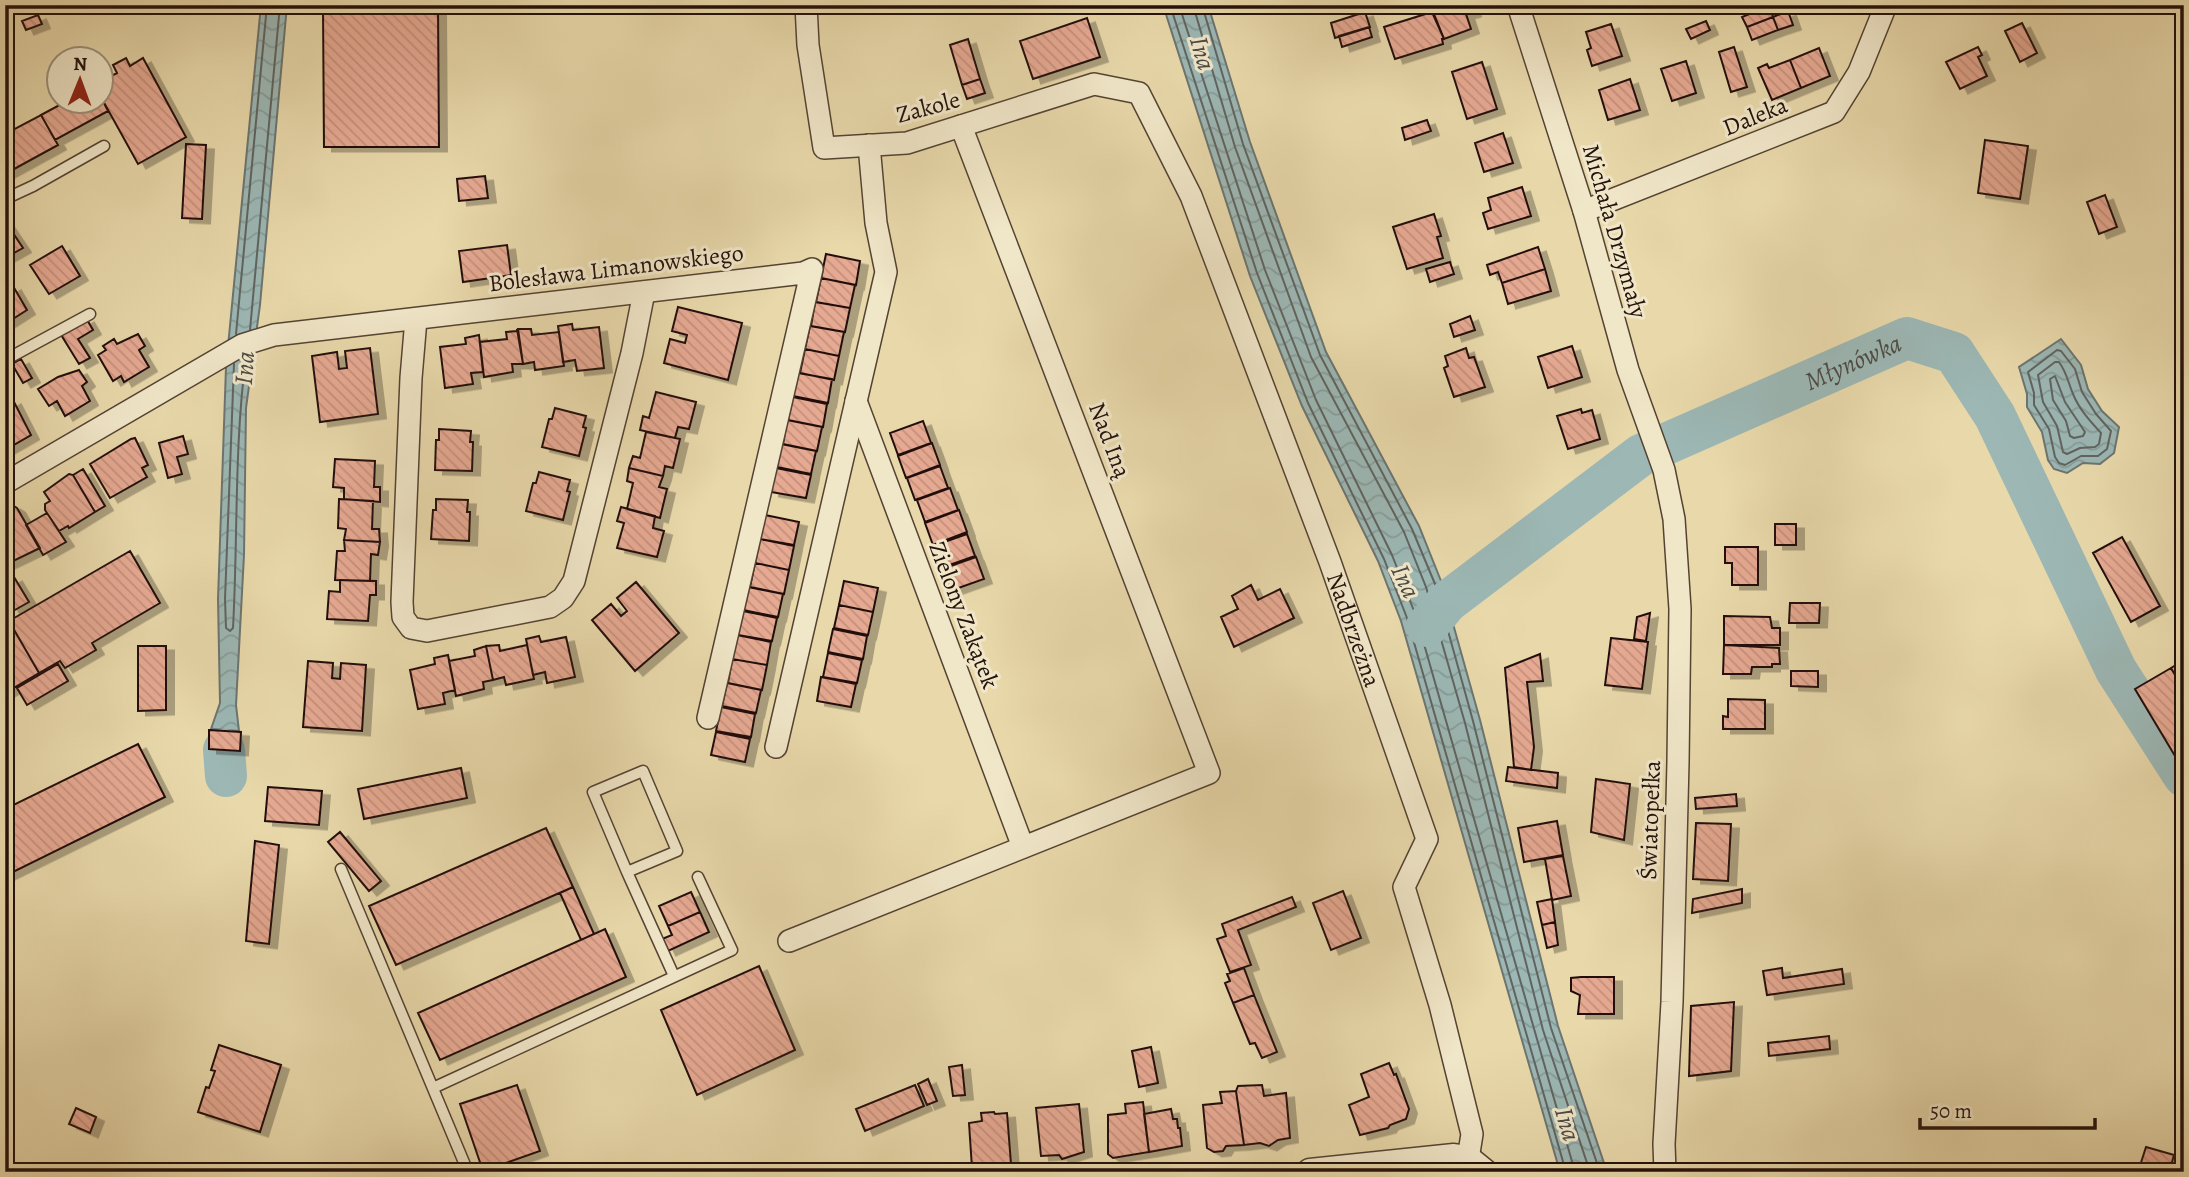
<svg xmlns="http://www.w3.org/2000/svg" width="2189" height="1177" viewBox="0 0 2189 1177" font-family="Alegreya,serif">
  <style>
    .water { fill: url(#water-waves); stroke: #6c7570; stroke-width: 2 }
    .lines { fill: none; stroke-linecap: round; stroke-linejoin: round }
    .shore { stroke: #606460; stroke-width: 2 }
    .river { stroke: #9cb7b4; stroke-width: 42 }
    .building { fill: url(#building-back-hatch); stroke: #23110b; stroke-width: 2; filter: url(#shadow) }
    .service-casing { stroke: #544333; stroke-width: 13 }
    .minor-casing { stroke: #544333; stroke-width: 24 }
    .tertiary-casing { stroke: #544333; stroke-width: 29 }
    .service { stroke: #f0e6c8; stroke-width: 10 }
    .minor { stroke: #f0e6c8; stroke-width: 21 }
    .tertiary { stroke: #f0e6c8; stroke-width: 26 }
    .labels { text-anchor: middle; stroke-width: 6; stroke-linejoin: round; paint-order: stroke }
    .street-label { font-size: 24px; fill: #23110b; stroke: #f0e6c8 }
    .water-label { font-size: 26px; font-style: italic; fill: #4d4b46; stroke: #f0e6c8 }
  </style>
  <defs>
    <pattern id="water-waves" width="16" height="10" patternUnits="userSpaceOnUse" patternTransform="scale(1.75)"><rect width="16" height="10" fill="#9cb7b4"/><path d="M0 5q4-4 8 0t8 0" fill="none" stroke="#869c99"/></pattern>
    <pattern id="building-back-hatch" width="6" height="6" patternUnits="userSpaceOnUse" patternTransform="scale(1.75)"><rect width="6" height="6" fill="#e6a992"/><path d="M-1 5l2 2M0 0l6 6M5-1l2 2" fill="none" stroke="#c5907d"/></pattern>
    <filter id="shadow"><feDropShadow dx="8" dy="4.5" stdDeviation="0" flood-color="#0004"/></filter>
  </defs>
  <rect width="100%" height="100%" fill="#e8d8aa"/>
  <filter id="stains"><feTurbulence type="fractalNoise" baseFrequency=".00286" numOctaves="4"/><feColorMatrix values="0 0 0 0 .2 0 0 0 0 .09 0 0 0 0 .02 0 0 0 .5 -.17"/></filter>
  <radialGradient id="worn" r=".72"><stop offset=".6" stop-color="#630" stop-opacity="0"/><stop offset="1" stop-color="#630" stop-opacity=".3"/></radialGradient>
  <!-- water -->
  <path class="water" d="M261,5H287L260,305L246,408L244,555L236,705L239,731L211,729L220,703L218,599L226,367Z
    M1163,5H1208L1250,142L1326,352L1419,526L1441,581L1480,720L1558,1026L1607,1172H1560L1401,621L1378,561L1302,406L1250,276Z
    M2061,339L2081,365L2088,389L2102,411L2119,427L2114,453L2100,464L2083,463L2067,473L2054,469L2048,460L2042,432L2027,407V394L2019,367Z"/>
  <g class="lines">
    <!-- shore -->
    <path class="shore" d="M1170,5L1257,273L1308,403L1384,559L1407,618L1566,1172
      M1179,5L1265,270L1316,400L1392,555L1416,616L1575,1172
      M1193,5L1235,147L1311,357L1404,532L1426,587L1465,723L1543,1030L1590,1172
      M1202,5L1243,144L1320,355L1412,529L1435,584L1473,721L1551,1028L1600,1172
      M250,330L280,5
      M236,334L267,5
      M2057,350L2061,351L2075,369L2082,392L2096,414L2111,431L2107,449L2098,456H2081L2065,465L2059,463L2055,457L2049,429L2034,405V393L2028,372Z
      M2055,362H2059C2067,373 2068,382 2073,394C2079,409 2090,421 2101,433L2099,444L2095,447L2080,448L2067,454L2063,452L2057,426L2043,402L2038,375Z
      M234,364L225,599L226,628L230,631L233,628C238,538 234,446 246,357
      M2055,376L2065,402L2085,432L2083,436L2074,438L2070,436L2066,421L2053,400L2050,379Z"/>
    <!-- river -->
    <g class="river">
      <path id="s1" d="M1427,626L1447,602L1641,455L1907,338L1954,353L1995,416L2116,670L2184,776"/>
      <path d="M224,750L226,776"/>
    </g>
  </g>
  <!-- building -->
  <path class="building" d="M1435,5H1470L1473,12L1466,14L1471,29L1444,39L1431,7Z
    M1769,6L1773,17L1747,27L1742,17Z
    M438,9L439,147H324L323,10Z
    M1788,11L1793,25L1778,30L1773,17Z
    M1365,12L1370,27L1335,38L1331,23Z
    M1432,12L1444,39H1442L1443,44L1395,59L1384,27Z
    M38,15L42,24L26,30L22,21Z
    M1773,17L1778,30L1752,40L1747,27Z
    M1087,18L1100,57L1033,79L1020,41Z
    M1706,21L1710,30L1691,39L1686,29Z
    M2022,23L2037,53L2020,62L2005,31Z
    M1611,24L1622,56L1592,66L1587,50L1591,48L1586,32Z
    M1369,27L1372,37L1342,47L1339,36Z
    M968,39L980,79L962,85L950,45Z
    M1734,47L1747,87L1731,92L1719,52Z
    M1978,47L1982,55L1978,57L1987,76L1960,89L1946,62Z
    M1819,48L1830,76L1801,88L1790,60Z
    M126,58L130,66L143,58L186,137L138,164L102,99V81L117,73L113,65Z
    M1790,60L1801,88L1772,100L1758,68L1767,64L1769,68Z
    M1686,61L1696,93L1672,101L1661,69Z
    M1482,62L1497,109L1467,119L1452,72Z
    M980,79L985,93L967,99L962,85Z
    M1630,79L1640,110L1608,120L1599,90Z
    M102,99L108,111L55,140L41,115L65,102H102Z
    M41,115L58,145L5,174V134Z
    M1427,120L1431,131L1405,140L1402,128Z
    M1503,133L1513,163L1484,172L1475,143Z
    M1985,140L2028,146L2020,199L1978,193Z
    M186,144L206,145L202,219L182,218Z
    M485,176L488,198L459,201L457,179Z
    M1522,187L1531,216L1488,229L1483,213L1491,210L1488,198Z
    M2105,195L2117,227L2099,234L2087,202Z
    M1434,214L1441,236L1437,237L1443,258L1407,269L1393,227Z
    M5,221L23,248L5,258Z
    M507,245L511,275L463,282L459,251Z
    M62,246L80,276L49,294L30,265Z
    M1538,247L1545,269L1502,283L1498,272L1490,275L1487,265Z
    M826,254L860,261L856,285L821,278Z
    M1450,262L1454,274L1430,282L1426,269Z
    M1545,269L1551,291L1508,304L1502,283Z
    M821,278L855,285L850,308L816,302Z
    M13,286L27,310L5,324V291Z
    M815,302L850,308L845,332L811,326Z
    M678,307L742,323L728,380L664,363L670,339L685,343L687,335L672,331Z
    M1470,316L1475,330L1454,337L1450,324Z
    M86,318L93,330L78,339L90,358L79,364L60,333Z
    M572,324L573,330L599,327L604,368L577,371L575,360L563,362L558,326Z
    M810,326L844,332L839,356L805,349Z
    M517,329L523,364H512L513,372L484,377L480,342L507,339L506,332L517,331Z
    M518,329H531L532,335L559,332L564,366L535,370L534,362L523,364Z
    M138,334L145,346L139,350L149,367L124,382L121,376L113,381L98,355L106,350L103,346L114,339L117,344Z
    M479,335L483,372L471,373L473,384L445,388L440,347L466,344L465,338Z
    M1572,346L1582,377L1548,388L1538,357Z
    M370,348L378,414L320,422L312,356L337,352L339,369L347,368L345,351Z
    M1466,348L1469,358L1474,357L1485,387L1454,397L1444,368L1448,366L1445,356Z
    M805,349L839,356L834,380L800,373Z
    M21,359L32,378L23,383L12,364Z
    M79,370L87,382L82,386L90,401L65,416L57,401L49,406L38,389L58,377Z
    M798,373L832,379L828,403L793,396Z
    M656,392L696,402L689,429L678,427L675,438L640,430L643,416L649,418Z
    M793,397L827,404L823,427L788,420Z
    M13,400L31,435L5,450V405Z
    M555,408L586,416L583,427L586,428L579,456L542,447L549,419H552Z
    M1581,409L1582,413L1592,410L1600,439L1568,449L1557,416Z
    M787,420L822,427L817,451L783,444Z
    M923,421L931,443L898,455L890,433Z
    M439,429L471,431L470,442H473L472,471L435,470L436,440H439Z
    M646,432L680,439L673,468L665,466L663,476L629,468L633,456L640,458Z
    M183,436L188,454L177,457L182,474L168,478L159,443Z
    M135,438L148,465L142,468L147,477L110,498L90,464L131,439Z
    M932,443L940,465L906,478L898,456Z
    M781,444L816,451L811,474L777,467Z
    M335,459L375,461L374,487H380V502L344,499V488L333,487Z
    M940,466L948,488L915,500L907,478Z
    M629,468L663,476L659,487L667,489L660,518L627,509L633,483L627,481Z
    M776,468L811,475L806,498L771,492Z
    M83,469L105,506L95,512L73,475Z
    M539,472L570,480L567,491L570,492L563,520L526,511L533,483H536Z
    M69,474L73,475L95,512L69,528L68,526L59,531L45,510V504L50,501L44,492Z
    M950,488L958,510L925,522L917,500Z
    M339,499L373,501L372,529H379L380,542L344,540L346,529L338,528Z
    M436,499L468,500L467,512H470L469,541L431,539L433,510H436Z
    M12,505L17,508L40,548L5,565V509Z
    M621,507L655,516L653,528L664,531L657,557L617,548L624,523L617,521Z
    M959,510L967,532L933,545L925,523Z
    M47,513L66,542L43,555L26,525Z
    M765,515L799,522L794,545L760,539Z
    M1775,524H1796V545H1775Z
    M967,534L975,556L941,568L933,546Z
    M2122,537L2160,606L2131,622L2093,553Z
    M760,539L794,546L789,570L755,563Z
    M344,540L380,542L378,555L371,554L370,581L335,580L337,551H345Z
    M1725,547H1758V585H1732V563H1725Z
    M130,551L160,603L92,643L96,650L65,668L60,661L39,673L9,621Z
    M976,557L984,579L950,591L942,569Z
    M755,563L789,570L784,594L750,587Z
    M14,577L29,602L13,611L5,597V582Z
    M340,580L376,581V595H370L368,621L327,619L329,591L340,592Z
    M844,581L878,588L873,612L839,605Z
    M636,582L679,633L635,671L592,620L611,604L621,616L627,611L617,598Z
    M1251,585L1258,600L1280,589L1294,618L1234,647L1221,617L1238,609L1232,596Z
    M748,587L783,594L778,617L743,610Z
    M1790,603H1820L1819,623H1789Z
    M839,605L873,612L868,635L834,628Z
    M743,611L777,618L772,641L738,635Z
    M1650,613L1646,641L1634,639L1637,617Z
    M1724,616L1770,617L1772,628H1780V645H1724Z
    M9,621L39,673L5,693V624Z
    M833,629L867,636L863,659L828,652Z
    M737,635L771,642L767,665L732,659Z
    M539,636L541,642L566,637L575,677L547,683L545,672L533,675L526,639Z
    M1611,638L1648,642L1642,689L1605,685Z
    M499,645L500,651L527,645L534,679L506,685L504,677L493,680L486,646Z
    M1724,645L1779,648L1780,664H1772V667H1752L1751,674H1723Z
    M138,646H166V710L138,711Z
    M486,646L493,680L483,682L484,689L456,696L449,661L475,656L474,650Z
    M828,653L862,660L857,683L823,677Z
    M1540,654L1543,681L1527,682L1534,747L1531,770L1514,767L1505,668Z
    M448,655L455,690L443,693L445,704L418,709L410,670L435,664L434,658Z
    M732,659L767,665L762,690L728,683Z
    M2184,660V690L2171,668Z
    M308,661L333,663L332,678L340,679L341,663L366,665L362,731L303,727Z
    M58,664L68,681L27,705L17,688Z
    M2171,668L2184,690V771L2135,689Z
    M1791,671H1818V687L1791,686Z
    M821,677L856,684L851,707L817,701Z
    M727,683L761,690L756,713L722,706Z
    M1728,699L1765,700V729H1723V716L1728,717Z
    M721,707L755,714L751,737L716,731Z
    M209,730L241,732L240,751L209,749Z
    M716,732L750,739L745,762L711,755Z
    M138,744L165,797L5,876V809Z
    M1508,767L1558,773L1557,788L1506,781Z
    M461,768L467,798L364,819L358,789Z
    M1596,779L1630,784L1624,840L1591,832Z
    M268,787L322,791L319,825L265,821Z
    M1736,794L1737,806L1696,809L1695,798Z
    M1557,821L1563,855L1524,862L1518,828Z
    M1696,823L1731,824L1728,881L1693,879Z
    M546,828L573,887L396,965L369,906Z
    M340,832L381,881L369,891L328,842Z
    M255,841L279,845L269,944L246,941Z
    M1563,856L1571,896L1552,900L1545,859Z
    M573,887L594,934L581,940L560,893Z
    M1742,889V903L1692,913L1693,899Z
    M1343,891L1361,938L1331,950L1313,903Z
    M691,892L700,912L668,926L659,906Z
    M1292,897L1296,907L1238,930L1251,965L1230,972L1217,939L1226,936L1222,924Z
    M1552,899L1555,922L1542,925L1537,902Z
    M700,912L709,932L668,951L662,939L672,935L668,926Z
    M1555,922L1558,945L1547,948L1542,925Z
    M605,929L626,977L440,1060L418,1013Z
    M759,966L795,1050L697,1095L661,1010Z
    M1244,968L1254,995L1233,1003L1225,983L1230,981L1227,974Z
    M1782,968L1783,978L1842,969L1844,984L1767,995L1763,971Z
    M1581,977H1614V1014H1578L1580,995L1571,991V978Z
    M1254,995L1277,1052L1262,1058L1255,1043L1250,1044L1233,1003Z
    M1734,1002L1731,1071L1689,1076L1691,1006Z
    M1829,1036L1830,1049L1769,1056L1768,1043Z
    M219,1045L281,1065L260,1132L198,1112L206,1087L209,1088L215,1071L211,1070Z
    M1151,1047L1158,1083L1139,1087L1132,1051Z
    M1389,1063L1394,1075L1396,1074L1409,1109L1406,1119L1390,1125L1388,1128L1360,1135L1349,1105L1369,1097L1361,1074Z
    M962,1065L965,1095L953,1096L949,1067Z
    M928,1079L937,1101L927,1105L918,1084Z
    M517,1085L540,1151L483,1171L460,1104Z
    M915,1085L924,1106L865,1131L856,1109Z
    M1262,1085L1264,1096L1286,1093L1290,1138L1278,1140L1269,1146L1260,1143L1244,1145L1236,1091L1238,1086Z
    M1236,1091L1244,1145L1226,1146L1223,1151L1214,1152L1207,1148L1203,1105L1222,1103L1220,1092Z
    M1143,1102L1149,1152L1113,1158L1108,1154V1115L1126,1113L1125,1104Z
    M1079,1104L1084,1152L1062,1159L1059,1155L1041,1156L1036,1108Z
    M76,1108L96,1117L90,1133L69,1124Z
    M1171,1109L1173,1119H1177L1178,1128H1180L1182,1146L1149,1152L1144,1114Z
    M994,1112L995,1114L1007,1113L1011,1164H1005L1001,1170L993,1171L989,1166L972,1168L969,1123L982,1121L981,1113Z
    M2146,1147L2174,1155L2169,1172H2138Z"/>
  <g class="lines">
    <!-- service casing -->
    <g class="service-casing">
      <path id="service" d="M5,199L33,186L104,146
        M5,360L90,314
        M341,869L468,1172
        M627,872L593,792L643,771L677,851L627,872L674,976
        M433,1088L732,950L698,877"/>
    </g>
    <!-- minor casing -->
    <g class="minor-casing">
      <g id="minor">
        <path id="s2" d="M806,5L808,45L824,148L907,143L1094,84L1139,93L1191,196L1330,562L1427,839L1404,887L1440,1005L1472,1134L1468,1159"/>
        <path d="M1518,5L1584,211L1628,370L1664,470L1674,519L1680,609L1678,762L1672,1002L1664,1144L1665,1172"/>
        <path d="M1584,211L1834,112L1859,72L1886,5"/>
        <path d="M416,319L411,378L402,602L403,617L411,628L427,631L550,607L563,598L574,581L632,353L644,292"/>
        <path d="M856,401L1023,847"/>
        <path d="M5,483L242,345L274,335L803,273L812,269L708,718"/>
        <path d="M776,747L886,272L876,223L869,145"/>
        <path d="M789,941L1209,773L961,126"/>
      </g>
    </g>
    <!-- tertiary casing -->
    <g class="tertiary-casing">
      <path id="tertiary" d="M1310,1172L1454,1157L1468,1159L1484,1172"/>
    </g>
    <!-- service -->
    <use href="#service" class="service"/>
    <!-- minor -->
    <use href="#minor" class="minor"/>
    <!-- tertiary -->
    <use href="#tertiary" class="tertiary"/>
  </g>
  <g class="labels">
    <!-- street labels -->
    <g class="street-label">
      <text transform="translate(928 107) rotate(-15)" y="8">Zakole</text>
      <text transform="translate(1755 116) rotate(-22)" y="8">Daleka</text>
      <text transform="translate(1615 231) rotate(74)" y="8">Michała Drzymały</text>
      <text transform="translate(616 268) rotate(-7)" y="8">Bolesława Limanowskiego</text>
      <text transform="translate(1110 440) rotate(69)" y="8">Nad Iną</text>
      <text transform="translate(964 615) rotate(69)" y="8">Zielony Zakątek</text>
      <text dy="8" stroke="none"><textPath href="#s2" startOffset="1048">Nadbrzeżna</textPath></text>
      <text transform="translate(1650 820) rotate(-88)" y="8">Światopełka</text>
    </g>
    <!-- water labels -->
    <g class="water-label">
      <text transform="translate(1203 53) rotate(74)" y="9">Ina</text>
      <text dy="9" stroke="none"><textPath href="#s1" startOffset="506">Młynówka</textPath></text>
      <text transform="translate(244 368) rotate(-86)" y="9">Ina</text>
      <text transform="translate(1406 581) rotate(65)" y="9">Ina</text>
      <text transform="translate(1568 1124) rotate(74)" y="9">Ina</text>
    </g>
  </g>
  <!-- margin -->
  <rect width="2189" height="1177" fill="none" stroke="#e8d8aa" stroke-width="28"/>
  <rect x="7" y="7" width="2175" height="1163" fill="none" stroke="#23110b" stroke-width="3.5"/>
  <rect x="14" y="14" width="2161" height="1149" fill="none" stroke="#23110b" stroke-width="2"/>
  <!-- north arrow -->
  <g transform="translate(80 80) rotate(1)"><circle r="33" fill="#f0e6c8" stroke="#9e917c" stroke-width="2"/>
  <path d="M0-5L12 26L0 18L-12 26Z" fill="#8f2418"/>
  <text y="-10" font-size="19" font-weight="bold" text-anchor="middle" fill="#23110b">N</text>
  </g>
  <!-- scale -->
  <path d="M1920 1118v10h175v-10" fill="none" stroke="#23110b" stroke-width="3.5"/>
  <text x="1930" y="1118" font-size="21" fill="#23110b" stroke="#f0e6c8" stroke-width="5" paint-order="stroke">50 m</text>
  <rect width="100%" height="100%" filter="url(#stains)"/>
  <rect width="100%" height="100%" fill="url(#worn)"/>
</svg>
